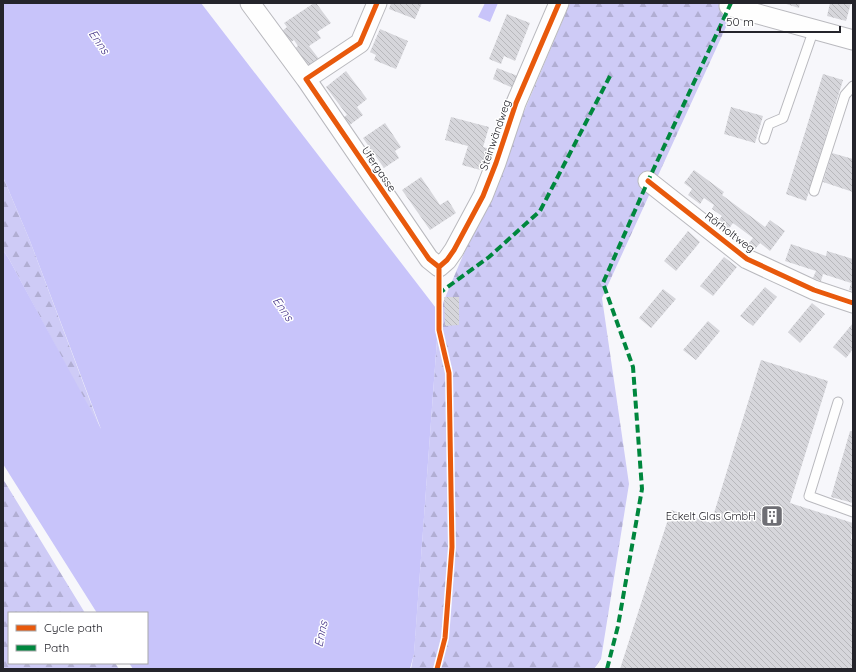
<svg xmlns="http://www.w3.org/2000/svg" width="856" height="672" viewBox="0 0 856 672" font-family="Quicksand,sans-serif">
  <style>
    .forest { fill: url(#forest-firs) }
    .water { fill: #c8c4fa }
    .building { fill: url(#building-back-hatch) }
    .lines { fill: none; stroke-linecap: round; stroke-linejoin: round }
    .service-casing { stroke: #b9b9be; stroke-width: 11 }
    .minor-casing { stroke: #b9b9be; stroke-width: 21 }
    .service { stroke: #fefefe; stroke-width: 9 }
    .minor { stroke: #fefefe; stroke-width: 19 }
    .quiet { stroke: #00873e; stroke-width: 4; stroke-dasharray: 8 4; stroke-linecap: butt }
    .cycleway-casing { stroke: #fff; stroke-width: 8 }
    .cycleway { stroke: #e8590c; stroke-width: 5 }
    .labels { text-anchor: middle; stroke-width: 3; stroke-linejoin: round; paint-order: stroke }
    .street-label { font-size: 11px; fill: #24242b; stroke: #fff }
    .poi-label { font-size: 11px; fill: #24242b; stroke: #fff; text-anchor: end }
    .water-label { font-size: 12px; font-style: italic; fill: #413085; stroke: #fff }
  </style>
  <defs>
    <pattern id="forest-firs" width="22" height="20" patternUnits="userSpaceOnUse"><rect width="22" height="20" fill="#cecbf6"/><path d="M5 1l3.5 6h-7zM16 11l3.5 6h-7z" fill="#b1aed3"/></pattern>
    <pattern id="building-back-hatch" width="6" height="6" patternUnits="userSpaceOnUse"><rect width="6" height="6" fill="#d6d6db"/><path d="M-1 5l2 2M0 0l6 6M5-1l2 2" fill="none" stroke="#b8b8bc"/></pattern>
  </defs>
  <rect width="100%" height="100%" fill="#f7f7fb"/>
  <!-- forest -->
  <path class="forest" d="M570,3H737L602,298L629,484L601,659L594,669H411L414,653L439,312Z
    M3,177L30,241L102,433L9,259L3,250Z
    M3,479L85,613H9V663H115L119,669H3Z"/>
  <!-- water -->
  <path class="water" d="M3,3H201L439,312L414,654L410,669H133L129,663H147V613H97L3,464V250L9,259L101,429L30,241L3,177Z
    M485,3H498L490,22L478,17Z"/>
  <!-- building -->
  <path class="building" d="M314,3H316L331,23L317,32L321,38L309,46L319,59L307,68L294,49L298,46L294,40L289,43L281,32L287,27L284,23Z
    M391,3H422L415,19L389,9Z
    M783,3H800L799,8Z
    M830,3H851L846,21L827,16Z
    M507,14L530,23L515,61L504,56L501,64L489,59Z
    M380,29L408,41L396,69L374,60L376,55L370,52Z
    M497,68L518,76L513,88L493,79Z
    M346,71L367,99L357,107L363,115L347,127L341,119L347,115L326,87Z
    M823,74L843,80L806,201L786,194Z
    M731,107L763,116L755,143L724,134Z
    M451,117L489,127L483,147L490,149L484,171L462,165L468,146L445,140Z
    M385,123L401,147L395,151L399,158L384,168L363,138Z
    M832,153L853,159V192L823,182Z
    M694,170L724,192L722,195L765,227L770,220L785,231L770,251L760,243L755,249L748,244L753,238L733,223L728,230L717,222L722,216L712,209L714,205L704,198L700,204L688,195L692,189L684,183Z
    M421,177L440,205L448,200L456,213L430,230L402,190Z
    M688,231L700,242L676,271L664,261Z
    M791,244L826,256L827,251L853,259V291L849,290L851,283L823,274L821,281L813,278L816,271L785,261Z
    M724,257L737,267L713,296L700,286Z
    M765,287L777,297L753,326L740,316Z
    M663,289L676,299L651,328L639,318Z
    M444,297H459V325L445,326Z
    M812,303L825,314L800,343L788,332Z
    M708,321L720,331L696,360L683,350Z
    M853,323V349L846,358L833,347Z
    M761,360L828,381L790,503L853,523L851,539L853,540V669H620L671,510L711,523Z
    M850,431L853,432V503L831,497Z"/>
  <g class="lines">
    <!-- service casing -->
    <g class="service-casing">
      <path id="service" d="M764,139L769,124L783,118L814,29
        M814,191L845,95L853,86
        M838,402L809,496L853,512"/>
    </g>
    <!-- minor casing -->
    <g class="minor-casing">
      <path id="minor" d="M250,3L306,79L429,259L439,267L447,260L454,250L483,196L496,163L516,103L559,3
        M729,6L853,40
        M306,79L360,43L377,3
        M648,181L747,259L814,290L853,303"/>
    </g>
    <!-- service -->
    <use href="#service" class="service"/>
    <!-- minor -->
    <use href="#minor" class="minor"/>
    <!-- quiet -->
    <path class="quiet" d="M438,294L489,257L540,211L610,76
      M607,669L618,626L642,489L633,367L603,283L648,181L731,3"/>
    <!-- cycleway casing -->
    <g class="cycleway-casing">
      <path id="cycleway" d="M377,3L360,43L306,79L429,259L439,267
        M648,181L747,259L814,290L853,303
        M439,267L447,260L454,250L483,196L496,163L516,103L559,3
        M437,669L445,638L452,547L449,373L439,330V267"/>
    </g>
    <!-- cycleway -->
    <use href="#cycleway" class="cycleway"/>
  </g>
  <!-- icons -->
  <defs>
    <g id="building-square" transform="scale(1.15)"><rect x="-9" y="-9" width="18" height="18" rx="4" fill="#6e6e74" stroke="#fff"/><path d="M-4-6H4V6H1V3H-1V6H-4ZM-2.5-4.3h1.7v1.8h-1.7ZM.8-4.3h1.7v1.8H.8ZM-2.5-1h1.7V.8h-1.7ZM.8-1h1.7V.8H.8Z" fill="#fff"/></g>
  </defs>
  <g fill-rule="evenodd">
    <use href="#building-square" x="772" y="516"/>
  </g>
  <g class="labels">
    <!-- street labels -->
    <g class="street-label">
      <text transform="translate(495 135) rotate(-71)" y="4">Steinwändweg</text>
      <text transform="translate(379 169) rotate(56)" y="4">Ufergasse</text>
      <text transform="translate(730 232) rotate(37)" y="4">Rörholtweg</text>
    </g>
    <!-- poi labels -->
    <g class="poi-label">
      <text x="756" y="520">Eckelt Glas GmbH</text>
    </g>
    <!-- water labels -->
    <g class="water-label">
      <text transform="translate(99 42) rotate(55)" y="4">Enns</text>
      <text transform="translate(283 309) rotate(55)" y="4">Enns</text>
      <text transform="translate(321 634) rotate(-78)" y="4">Enns</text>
    </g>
  </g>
  <!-- border -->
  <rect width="856" height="672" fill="none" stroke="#24242b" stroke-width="8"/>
  <!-- legend -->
  <rect x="8" y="612" width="140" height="52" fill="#ffffff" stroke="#a7a7aa"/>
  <rect x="16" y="625" width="20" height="6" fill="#e8590c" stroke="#a7a7aa"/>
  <text x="44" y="632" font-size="12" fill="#24242b">Cycle path</text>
  <rect x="16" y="645" width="20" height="6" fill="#00873e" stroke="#a7a7aa"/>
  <text x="44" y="652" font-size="12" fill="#24242b">Path</text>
  <!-- scale -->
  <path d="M720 26v6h120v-6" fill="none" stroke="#24242b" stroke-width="2"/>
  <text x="726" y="26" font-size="12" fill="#24242b" stroke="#ffffff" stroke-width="3" paint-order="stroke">50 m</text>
</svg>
